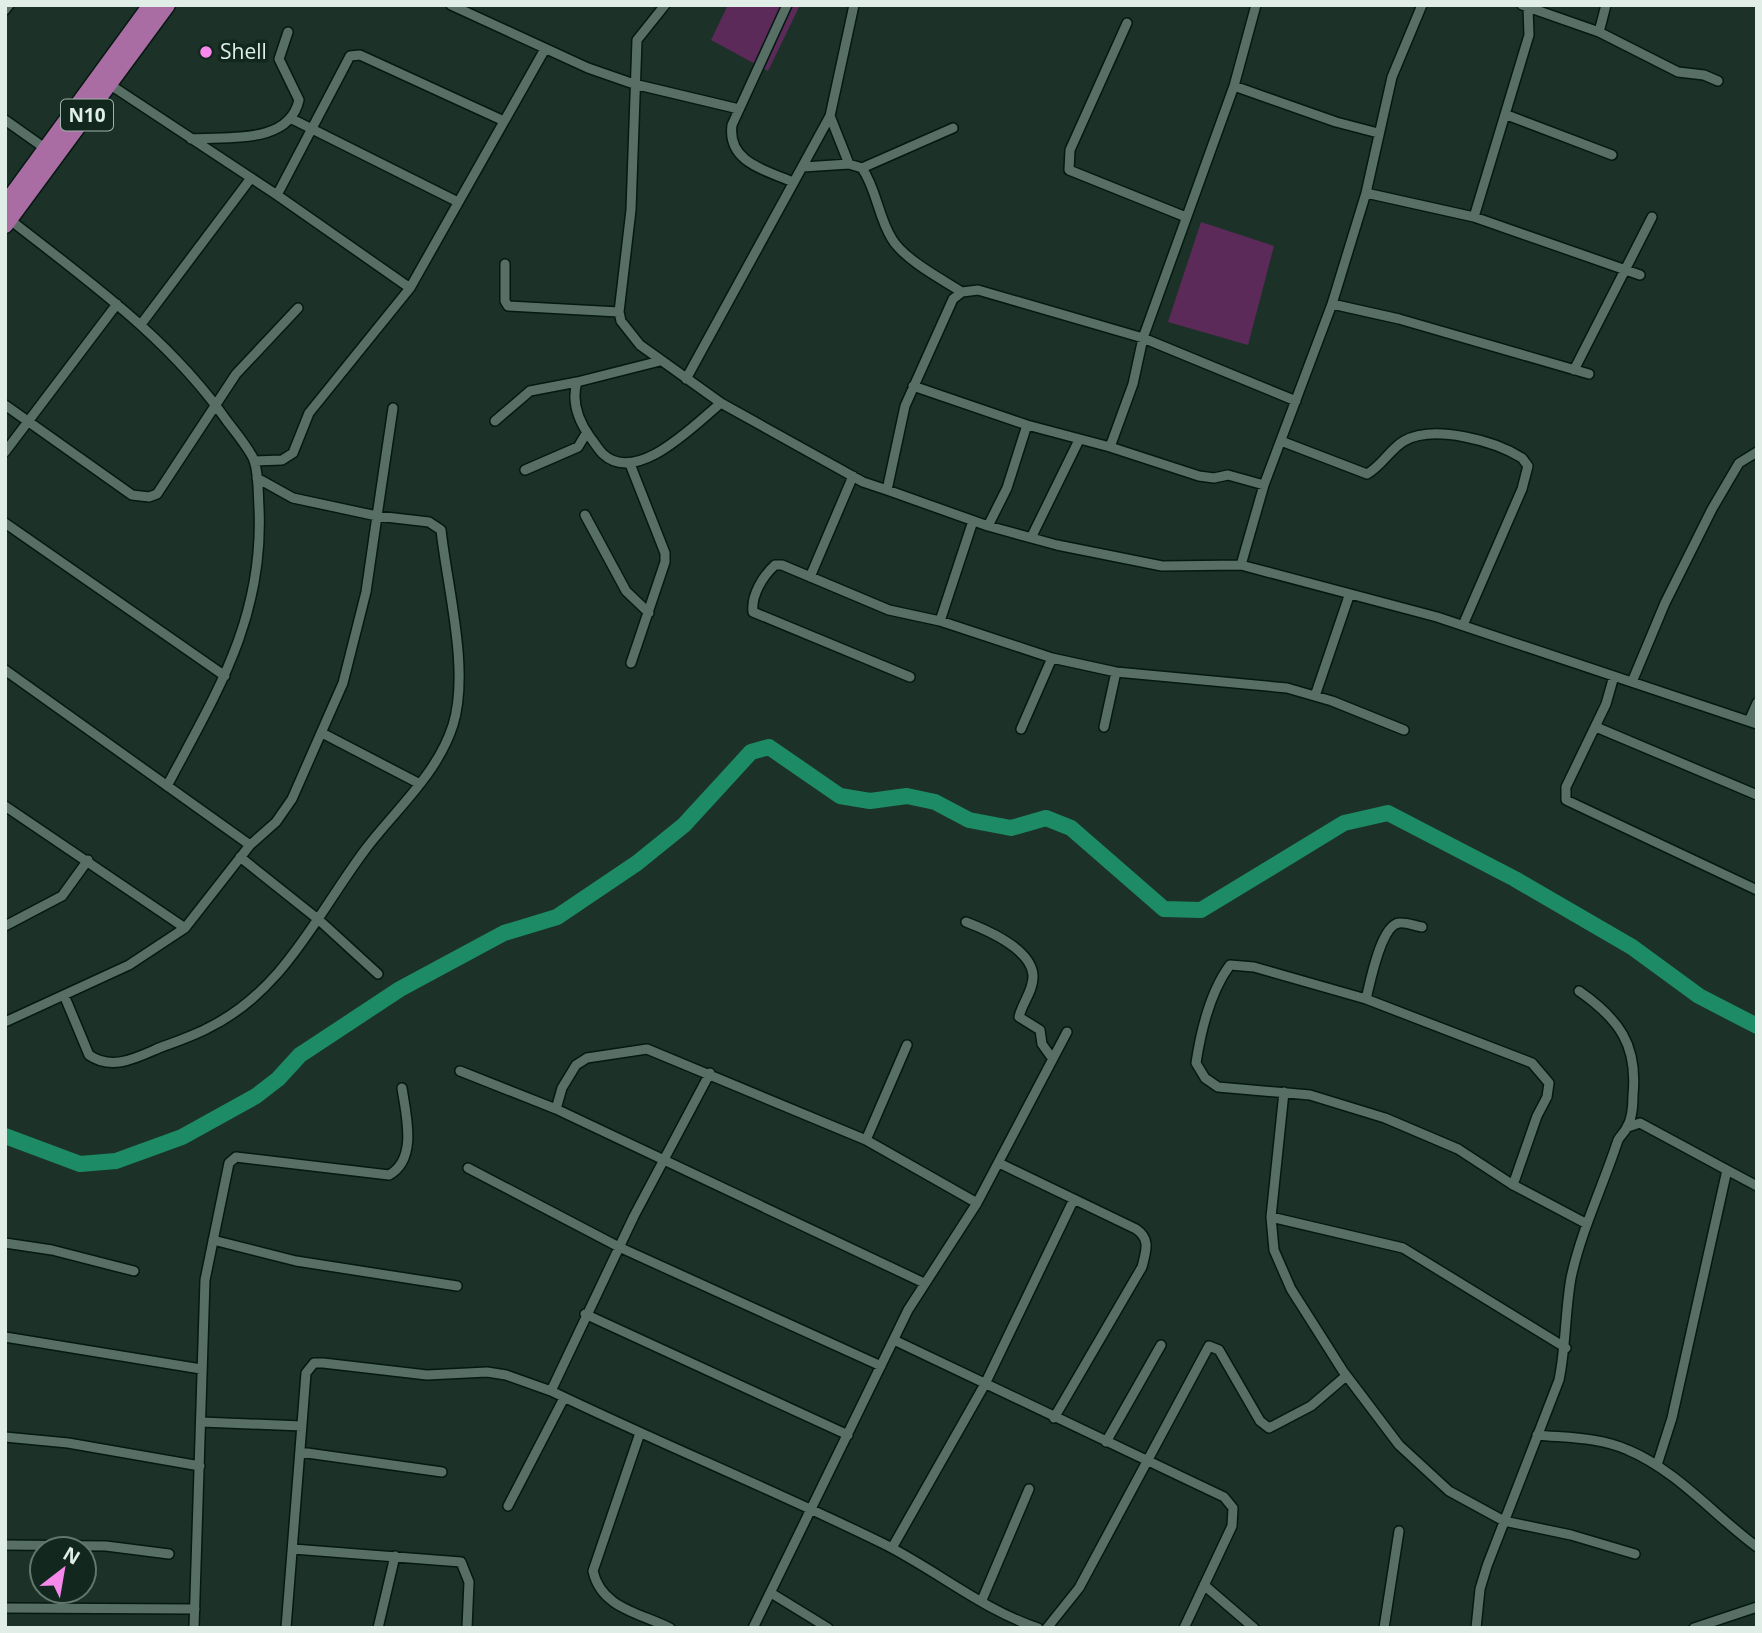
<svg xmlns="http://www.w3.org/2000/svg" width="1762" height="1633" viewBox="0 0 1762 1633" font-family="'Open Sans',sans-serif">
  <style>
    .green { fill: #5c2a58 }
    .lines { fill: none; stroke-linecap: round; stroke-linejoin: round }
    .river { stroke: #1d8c66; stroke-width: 16 }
    .street-casing { stroke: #041911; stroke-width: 12 }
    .highway-casing { stroke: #041911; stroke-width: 19 }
    .street { stroke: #576f64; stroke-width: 9 }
    .highway { stroke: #aa6da3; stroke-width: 16 }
    .poi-dot { fill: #f788ec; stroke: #12281e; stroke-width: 2.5 }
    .labels { text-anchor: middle; stroke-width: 7; stroke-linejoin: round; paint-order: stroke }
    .shield { fill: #12281e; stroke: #a2b3ab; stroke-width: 2 }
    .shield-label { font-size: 19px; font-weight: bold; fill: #e0eee7 }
    .poi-label { font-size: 21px; fill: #e0eee7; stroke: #12281e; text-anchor: start }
  </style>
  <rect width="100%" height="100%" fill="#1c3228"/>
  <!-- green -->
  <path class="green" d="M728,5H800L768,71L711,40Z
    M1201,222L1274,246L1248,345L1168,322Z"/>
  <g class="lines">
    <!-- river -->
    <path class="river" d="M5,1136L80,1164L116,1161L182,1137L256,1096L278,1079L300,1055L400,989L504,933L557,917L637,863L684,825L751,752L769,747L840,796L870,801L907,796L935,802L969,820L1011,828L1046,818L1071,828L1164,909L1201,910L1344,823L1388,813L1515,879L1632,947L1699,996L1757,1026"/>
    <!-- street casing -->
    <g class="street-casing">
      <path id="street" d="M451,5L588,68L634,84L739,109
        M665,5L637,40L631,210L619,312L621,321L640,345L721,403L863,482L887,490L988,526L1057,545L1162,566L1241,565L1437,617L1757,724
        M787,5L732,125C727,162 765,170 793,182
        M1522,5L1599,32L1678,72L1704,75L1718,81
        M5,10L9,5
        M1127,23L1070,150L1069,170L1186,217
        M1599,32L1606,5
        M109,84L277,195
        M1234,86L1336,122L1378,133
        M1507,115L1612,155
        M830,116L849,164
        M292,119L456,201
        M5,120L46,149
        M191,139C228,136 289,145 299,100L279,59L288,32
        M803,167L849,164L862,168L953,128
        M862,168C877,190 878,217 892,239C904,259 941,279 962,292
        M1366,193L1474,217L1640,275
        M1474,217L1529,35L1528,8
        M9,219C88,281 169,338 227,421C236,433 248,447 254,460C259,475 258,493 259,508C264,618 217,692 167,786
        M505,264V301L508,306L619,312
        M410,288L277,195L350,56L360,55L504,121
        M1332,304L1399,319L1589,374
        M142,323L251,178
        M660,361L577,382C571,402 578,420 590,437C594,442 598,449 603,454C637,486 696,423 721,403
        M1574,370L1652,217
        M686,379L830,116L854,5
        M913,386L1027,425L1110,447L1133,384L1143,338L1234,86L1256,5
        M5,405L132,495L149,497L157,494L236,374L298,308
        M495,421L530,391L577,382
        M1281,441L1367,474C1382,466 1390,449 1404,441C1434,424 1495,441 1522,458L1528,466L1522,489L1463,625
        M1110,447L1199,476L1214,478L1228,475L1264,485
        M5,452L117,304
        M254,461L282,460L293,453L309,413L410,288L545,49
        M630,464L665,553V562L631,663
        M525,470L578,447L587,432
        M887,490L905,406L953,299L962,292L978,290L1143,338L1296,401
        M585,515L626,591L649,613
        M5,523L225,676
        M988,526L1007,488L1027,425
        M1031,538L1079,440
        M1241,565L1264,485L1332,304L1366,193L1392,77L1422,5
        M810,577L853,476
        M940,621L973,521
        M5,670L250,845L276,822L292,799L343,683L366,592L377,516L293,498L257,478
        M1614,676L1606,704L1566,787V800L1757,890
        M910,677L753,612C751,595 763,576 775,565H782L889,610L940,621L1052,658L1116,672L1287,688L1332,701L1404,730
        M1632,682L1665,603L1712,509L1739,463L1757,452
        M1315,696L1349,596
        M1749,721L1757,703
        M1104,727L1116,672
        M1596,727L1757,795
        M1021,729L1052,658
        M322,733L420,784
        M5,806L185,928
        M240,857L319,920L378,974
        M966,922C987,930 1031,949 1033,975C1034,990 1022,1003 1019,1017L1040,1030L1042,1044L1052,1058
        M5,926L62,896L88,860
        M64,995L89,1055C112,1071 136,1058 159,1048C175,1042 193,1036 208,1028C284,991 317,914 365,850C395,810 437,775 453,725C470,671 447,586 441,530L429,522L377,516L393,408
        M1366,999C1370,983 1381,925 1399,923C1406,922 1415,926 1422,927
        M5,1022L129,965L185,928L250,845
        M460,1071L556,1109L924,1283
        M1284,1092L1271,1217L1274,1250L1291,1289L1343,1371L1399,1445L1449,1491L1504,1521L1571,1535L1635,1554
        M556,1109L562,1088L576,1065L587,1058L647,1049L866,1140L977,1203
        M1628,1127L1640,1123L1727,1170L1672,1418L1657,1465
        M866,1140L907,1045
        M999,1163L1136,1229C1151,1239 1146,1251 1142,1267L1054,1418
        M468,1168L619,1247L881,1366
        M1727,1170L1757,1186
        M1513,1185L1537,1116L1547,1097L1549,1083L1532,1063L1366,999L1254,967L1230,965C1210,992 1201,1030 1196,1063L1205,1078L1218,1087L1310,1095L1385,1118L1458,1149L1513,1185L1519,1188L1587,1224
        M1271,1217L1403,1248L1566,1348
        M213,1240L296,1261L457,1286
        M5,1243L52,1250L134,1271
        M585,1314L848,1435
        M5,1337L201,1369
        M896,1341L1224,1497L1233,1508L1232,1526L1184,1628
        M551,1391L634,1216L710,1073
        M201,1422L302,1426
        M640,1433L593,1571C601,1608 640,1613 670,1628
        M1537,1435C1568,1438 1599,1437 1628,1450C1676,1470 1715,1516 1757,1547
        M5,1437L68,1443L200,1466
        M1106,1442L1161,1345
        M300,1452L442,1472
        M508,1506L564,1398
        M5,1545L106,1546L169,1554
        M892,1548L985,1384L1074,1199
        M293,1549L461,1562L469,1582L467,1628
        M1204,1585L1254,1628
        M771,1593L828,1628
        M982,1600L1029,1489
        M5,1608L195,1609
        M194,1628L205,1280L229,1163L236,1157L389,1175C418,1159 406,1115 402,1088
        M286,1628L306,1373L314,1363H323L427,1375L487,1372L506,1375L551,1391C661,1444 774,1490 884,1544C936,1570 983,1610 1038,1628
        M378,1628L395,1556
        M753,1628L908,1310L977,1203L1067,1032
        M1047,1628L1079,1588L1209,1346L1219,1350L1260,1421L1269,1428L1311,1406L1346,1376
        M1384,1628L1399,1531
        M1476,1628L1480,1589L1487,1566L1559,1380C1566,1346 1565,1312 1571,1278C1581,1231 1603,1186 1618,1140C1621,1135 1625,1132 1627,1127C1632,1119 1633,1104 1633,1095C1638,1045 1619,1019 1579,991
        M1694,1628L1757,1607"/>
    </g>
    <!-- highway casing -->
    <g class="highway-casing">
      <path id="highway" d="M5,205L151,5
        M5,225L167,5"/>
    </g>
    <!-- street -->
    <use href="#street" class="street"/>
    <!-- highway -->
    <use href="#highway" class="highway"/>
  </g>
  <!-- markers -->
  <circle class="poi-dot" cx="206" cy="52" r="7"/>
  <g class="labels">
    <!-- shield labels -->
    <rect class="shield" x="61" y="99.5" width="52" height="31" rx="5"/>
    <g class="shield-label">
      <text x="87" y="122">N10</text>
    </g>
    <!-- poi labels -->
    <g class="poi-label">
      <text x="220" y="59">Shell</text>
    </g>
  </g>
  <!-- border -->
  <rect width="1762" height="1633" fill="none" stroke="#e0eee7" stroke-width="14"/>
  <!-- north arrow -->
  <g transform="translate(63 1570) rotate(31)"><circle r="33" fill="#12281e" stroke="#64776e" stroke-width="2"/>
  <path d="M0-5L12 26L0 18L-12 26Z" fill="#f788ec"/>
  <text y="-10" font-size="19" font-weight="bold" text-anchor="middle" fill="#e0eee7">N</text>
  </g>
</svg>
